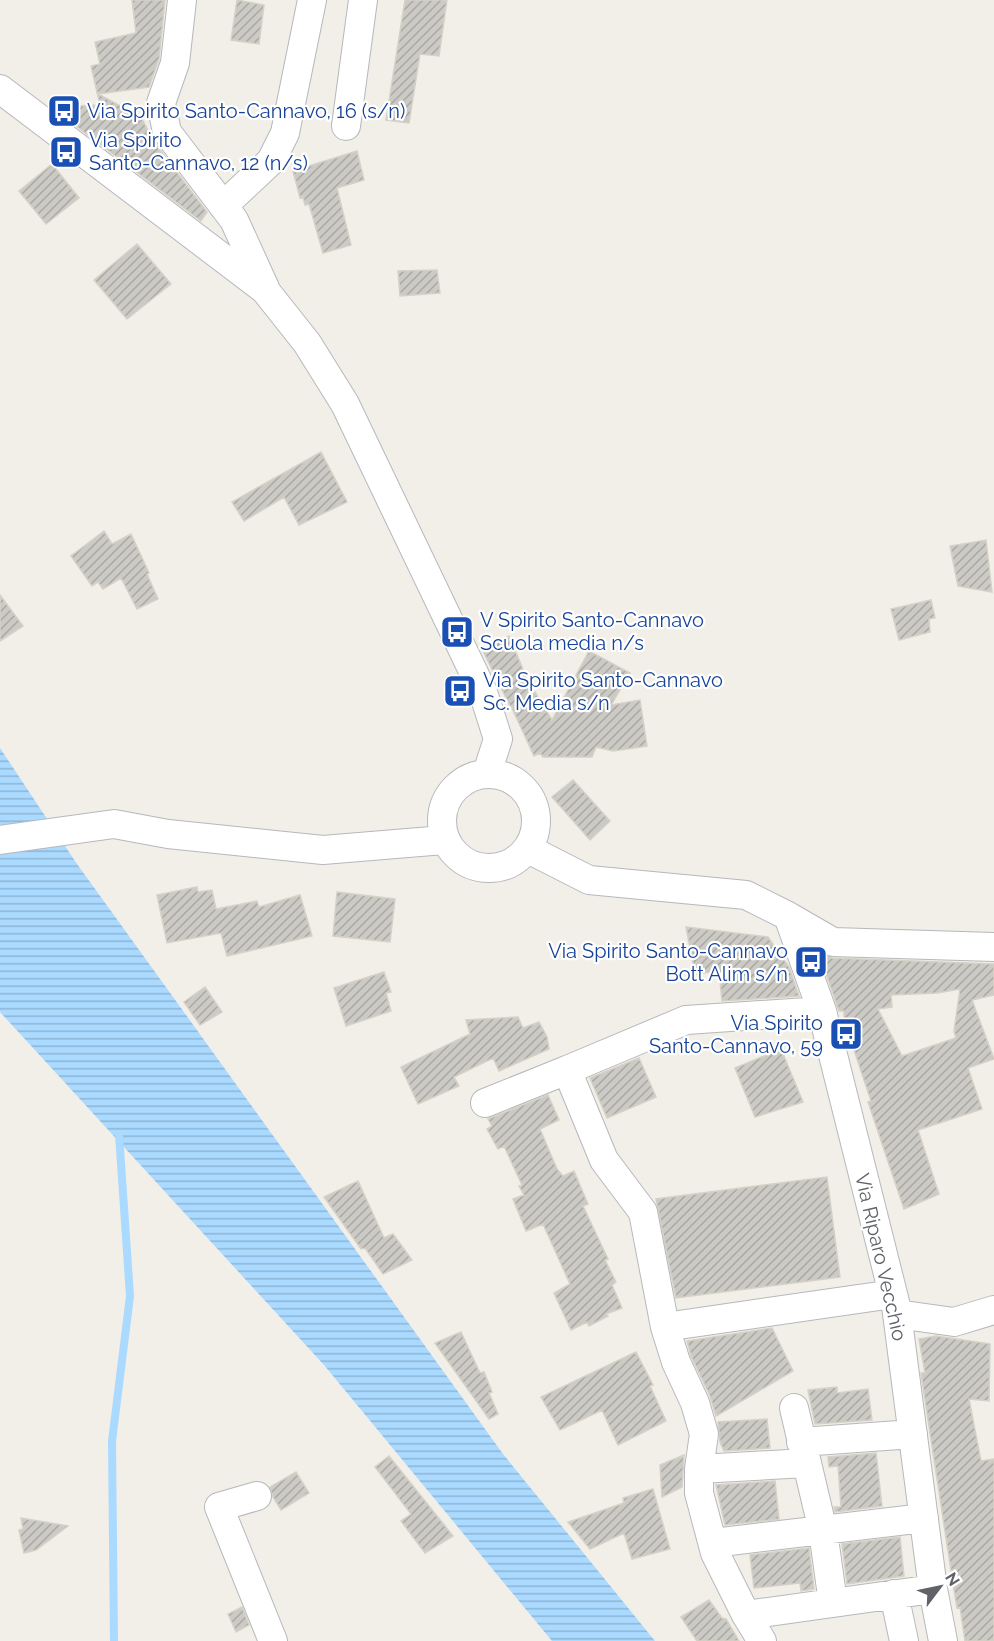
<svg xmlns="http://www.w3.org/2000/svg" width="994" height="1641" viewBox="0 0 994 1641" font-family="Raleway,sans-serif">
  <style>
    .water { fill: url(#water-rules) }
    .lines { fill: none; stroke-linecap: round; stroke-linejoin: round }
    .stream { stroke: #aadaff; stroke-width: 8 }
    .building { fill: url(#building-hatch); stroke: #d6d1c6; stroke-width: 1.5; fill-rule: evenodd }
    .minor-casing { stroke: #b5b8bc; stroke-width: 30 }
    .minor { stroke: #fff; stroke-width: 28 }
    .labels { text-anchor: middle; stroke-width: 4.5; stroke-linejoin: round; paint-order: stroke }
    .transit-label { font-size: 20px; fill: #164399; stroke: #fff; text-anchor: start }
    .street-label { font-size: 20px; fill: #5f6368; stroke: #fff }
  </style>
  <defs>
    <pattern id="water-rules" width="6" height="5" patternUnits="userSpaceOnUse" patternTransform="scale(1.5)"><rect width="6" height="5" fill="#aadaff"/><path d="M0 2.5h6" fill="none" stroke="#8eb4d2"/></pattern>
    <pattern id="building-hatch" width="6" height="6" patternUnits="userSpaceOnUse" patternTransform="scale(1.5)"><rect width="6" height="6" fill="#cccac5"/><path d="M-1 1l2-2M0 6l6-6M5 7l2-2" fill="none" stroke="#a9a8a4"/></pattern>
  </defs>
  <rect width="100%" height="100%" fill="#f1efe8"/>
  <!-- water -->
  <path class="water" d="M0,748L77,864L503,1454L655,1641H552L324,1365L0,1012Z"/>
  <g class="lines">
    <!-- stream -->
    <path class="stream" d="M114,1641L112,1441L130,1296L119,1134"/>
  </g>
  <!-- building -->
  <path class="building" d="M132,0H165L159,59L149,87L98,94L141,117L154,142L207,212L201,221L51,107L100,105L91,66L100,64L95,42L136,33Z
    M237,0L264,5L259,44L231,40Z
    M405,0H447L439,56L420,54L409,123L386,120Z
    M357,151L364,180L337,188L351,245L323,253L309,204L305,205L303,197L300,198L293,171Z
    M52,164L79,198L46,224L19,191Z
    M137,244L171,284L127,319L94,280Z
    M437,270L440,293L400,296L398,271Z
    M321,452L347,502L299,525L284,497L244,521L232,502Z
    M104,531L112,544L131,534L149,573L147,574L158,599L137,609L121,578L103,589L98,582L92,586L71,556Z
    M986,540L992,592L958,586L950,546Z
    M0,595L23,626L0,641Z
    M931,600L935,618L929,619L930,632L899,640L891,609Z
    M509,636L533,693L535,692L552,720L589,651L630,673L611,705L640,700L647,746L613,751L596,747L592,757H543L540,753L534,756L511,706H510L483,651Z
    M573,780L610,821L590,840L552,797Z
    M197,887L198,892L212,890L216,909L257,901L259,907L300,895L312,936L227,956L221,933L167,943L157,895Z
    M337,892L395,899L390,942L333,936Z
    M686,927L768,937L789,967L799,996L722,1001L719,971L695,974Z
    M819,953L832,958L994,964V995L972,1000L994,1059L968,1068L982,1109L918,1130L939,1194L904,1209L868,1102L871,1101L844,1020V1011H839ZM960,989L954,1031L956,1038L902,1056L878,1009L892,1007L891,995L937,993Z
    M384,972L391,992L386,993L391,1011L346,1026L334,988Z
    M205,987L222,1012L200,1025L184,1002Z
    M518,1017L523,1028L539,1022L547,1037L549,1049L499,1071L493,1058L454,1077L459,1086L418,1104L401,1067L470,1034L466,1020Z
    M781,1049L803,1102L755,1117L735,1068Z
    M639,1058L656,1097L607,1118L590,1078Z
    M548,1095L559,1120L540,1129L557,1169L563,1176L574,1171L588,1204L583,1206L608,1259L605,1260L616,1282L612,1285L622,1308L606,1314L608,1316L589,1326L587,1322L571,1330L554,1293L570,1284L543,1224L526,1231L513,1199L524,1195L519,1186L522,1185L504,1146L498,1149L487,1129L492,1126L488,1119Z
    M827,1177L840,1277L676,1298L656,1199Z
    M358,1181L384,1238L393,1234L412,1260L383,1274L365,1248L361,1249L324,1197Z
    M772,1328L793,1371L716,1416L710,1396L691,1356L687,1341Z
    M461,1332L480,1373L484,1372L492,1392L489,1393L498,1414L489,1419L435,1343Z
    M936,1336L990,1344L989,1401L969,1399L981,1461L994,1459V1641H965L960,1607L957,1608L954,1590L928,1420L921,1373H925L919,1339Z
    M636,1352L653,1385L650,1386L666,1421L618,1445L602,1410L560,1430L541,1397Z
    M837,1387V1393L868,1389L872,1420L815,1424L808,1390Z
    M767,1419L770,1448L724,1451L720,1442L718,1422Z
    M876,1453L882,1506L835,1512L834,1507H841L838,1466L829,1467L828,1457Z
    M684,1455L682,1487L662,1497L660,1465Z
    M389,1456L453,1536L425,1553L401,1521L411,1514L375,1467Z
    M296,1472L309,1493L281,1510L273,1497L270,1487Z
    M775,1481L779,1519L725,1525L716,1485Z
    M653,1489L670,1549L632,1559L624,1533L590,1549L568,1522L624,1503L623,1498Z
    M21,1518L68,1526L36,1550L24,1553L19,1530L23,1529Z
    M900,1537L904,1576L847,1584L842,1544Z
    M809,1548L814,1589L801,1591L800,1583L754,1588L750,1555Z
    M709,1600L722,1618L726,1619L739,1641H697L681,1617Z
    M242,1607L249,1625L236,1632L228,1614Z"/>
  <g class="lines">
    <!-- minor casing -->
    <g class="minor-casing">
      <path id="minor" d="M182,0L175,63L161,103L167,132L234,220L265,288
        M0,89L265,290L307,343L345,404L483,692L498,739L487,773
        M346,126L363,0
        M223,206L271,161L285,133L312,0
        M442 821a47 47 0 1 1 94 0a47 47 0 1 1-94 0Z
        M0,840L114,824L168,834L323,850L444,840
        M528,849L589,880L746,895L788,916L833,942L994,947
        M788,916L822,1011L896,1306L933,1589L943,1641
        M567,1070L686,1020L822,1011
        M485,1103L567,1070L604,1160L643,1212L665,1327L676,1362L695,1403L704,1434L699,1469V1493L715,1553L746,1615L762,1641
        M897,1314L954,1322L994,1310
        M665,1327L893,1294
        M794,1408L823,1531L833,1603
        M801,1442L913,1434
        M699,1469L806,1463
        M257,1496L219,1507L273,1641
        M713,1543L924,1518
        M894,1594L904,1641
        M746,1615L933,1589"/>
    </g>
    <!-- minor -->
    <use href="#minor" class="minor"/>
  </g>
  <!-- icons -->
  <defs>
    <g id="bus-square" transform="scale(1.725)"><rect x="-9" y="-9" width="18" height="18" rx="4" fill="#1a4fb4" stroke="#fff"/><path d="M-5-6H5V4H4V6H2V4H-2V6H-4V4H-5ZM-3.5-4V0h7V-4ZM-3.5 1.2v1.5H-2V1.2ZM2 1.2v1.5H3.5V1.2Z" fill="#fff"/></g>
  </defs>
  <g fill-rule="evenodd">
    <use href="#bus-square" x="64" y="111"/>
    <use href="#bus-square" x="66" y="152"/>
    <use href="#bus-square" x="457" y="632"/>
    <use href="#bus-square" x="460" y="691"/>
    <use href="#bus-square" x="811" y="962"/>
    <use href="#bus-square" x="846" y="1034"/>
  </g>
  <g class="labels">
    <!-- transit labels -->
    <g class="transit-label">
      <text x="87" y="118">Via Spirito Santo-Cannavo, 16 (s/n)</text>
      <text x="89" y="147">Via Spirito<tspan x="89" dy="23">Santo-Cannavo, 12 (n/s)</tspan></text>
      <text x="480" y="627">V Spirito Santo-Cannavo<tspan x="480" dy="23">Scuola media n/s</tspan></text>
      <text x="483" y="687">Via Spirito Santo-Cannavo<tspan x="483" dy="23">Sc. Media s/n</tspan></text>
      <text x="788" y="958" text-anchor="end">Via Spirito Santo-Cannavo<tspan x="788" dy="23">Bott Alim s/n</tspan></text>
      <text x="823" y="1030" text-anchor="end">Via Spirito<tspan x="823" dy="23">Santo-Cannavo, 59</tspan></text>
    </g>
    <!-- street labels -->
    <g class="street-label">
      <text transform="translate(881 1257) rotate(77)" y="7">Via Riparo Vecchio</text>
    </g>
  </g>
  <!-- north arrow -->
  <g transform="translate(940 1587) rotate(58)" stroke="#ffffff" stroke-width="4.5" paint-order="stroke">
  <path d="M0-4.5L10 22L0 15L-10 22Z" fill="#5f6368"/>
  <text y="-9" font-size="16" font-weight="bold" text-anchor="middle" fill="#5f6368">N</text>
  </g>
</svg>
